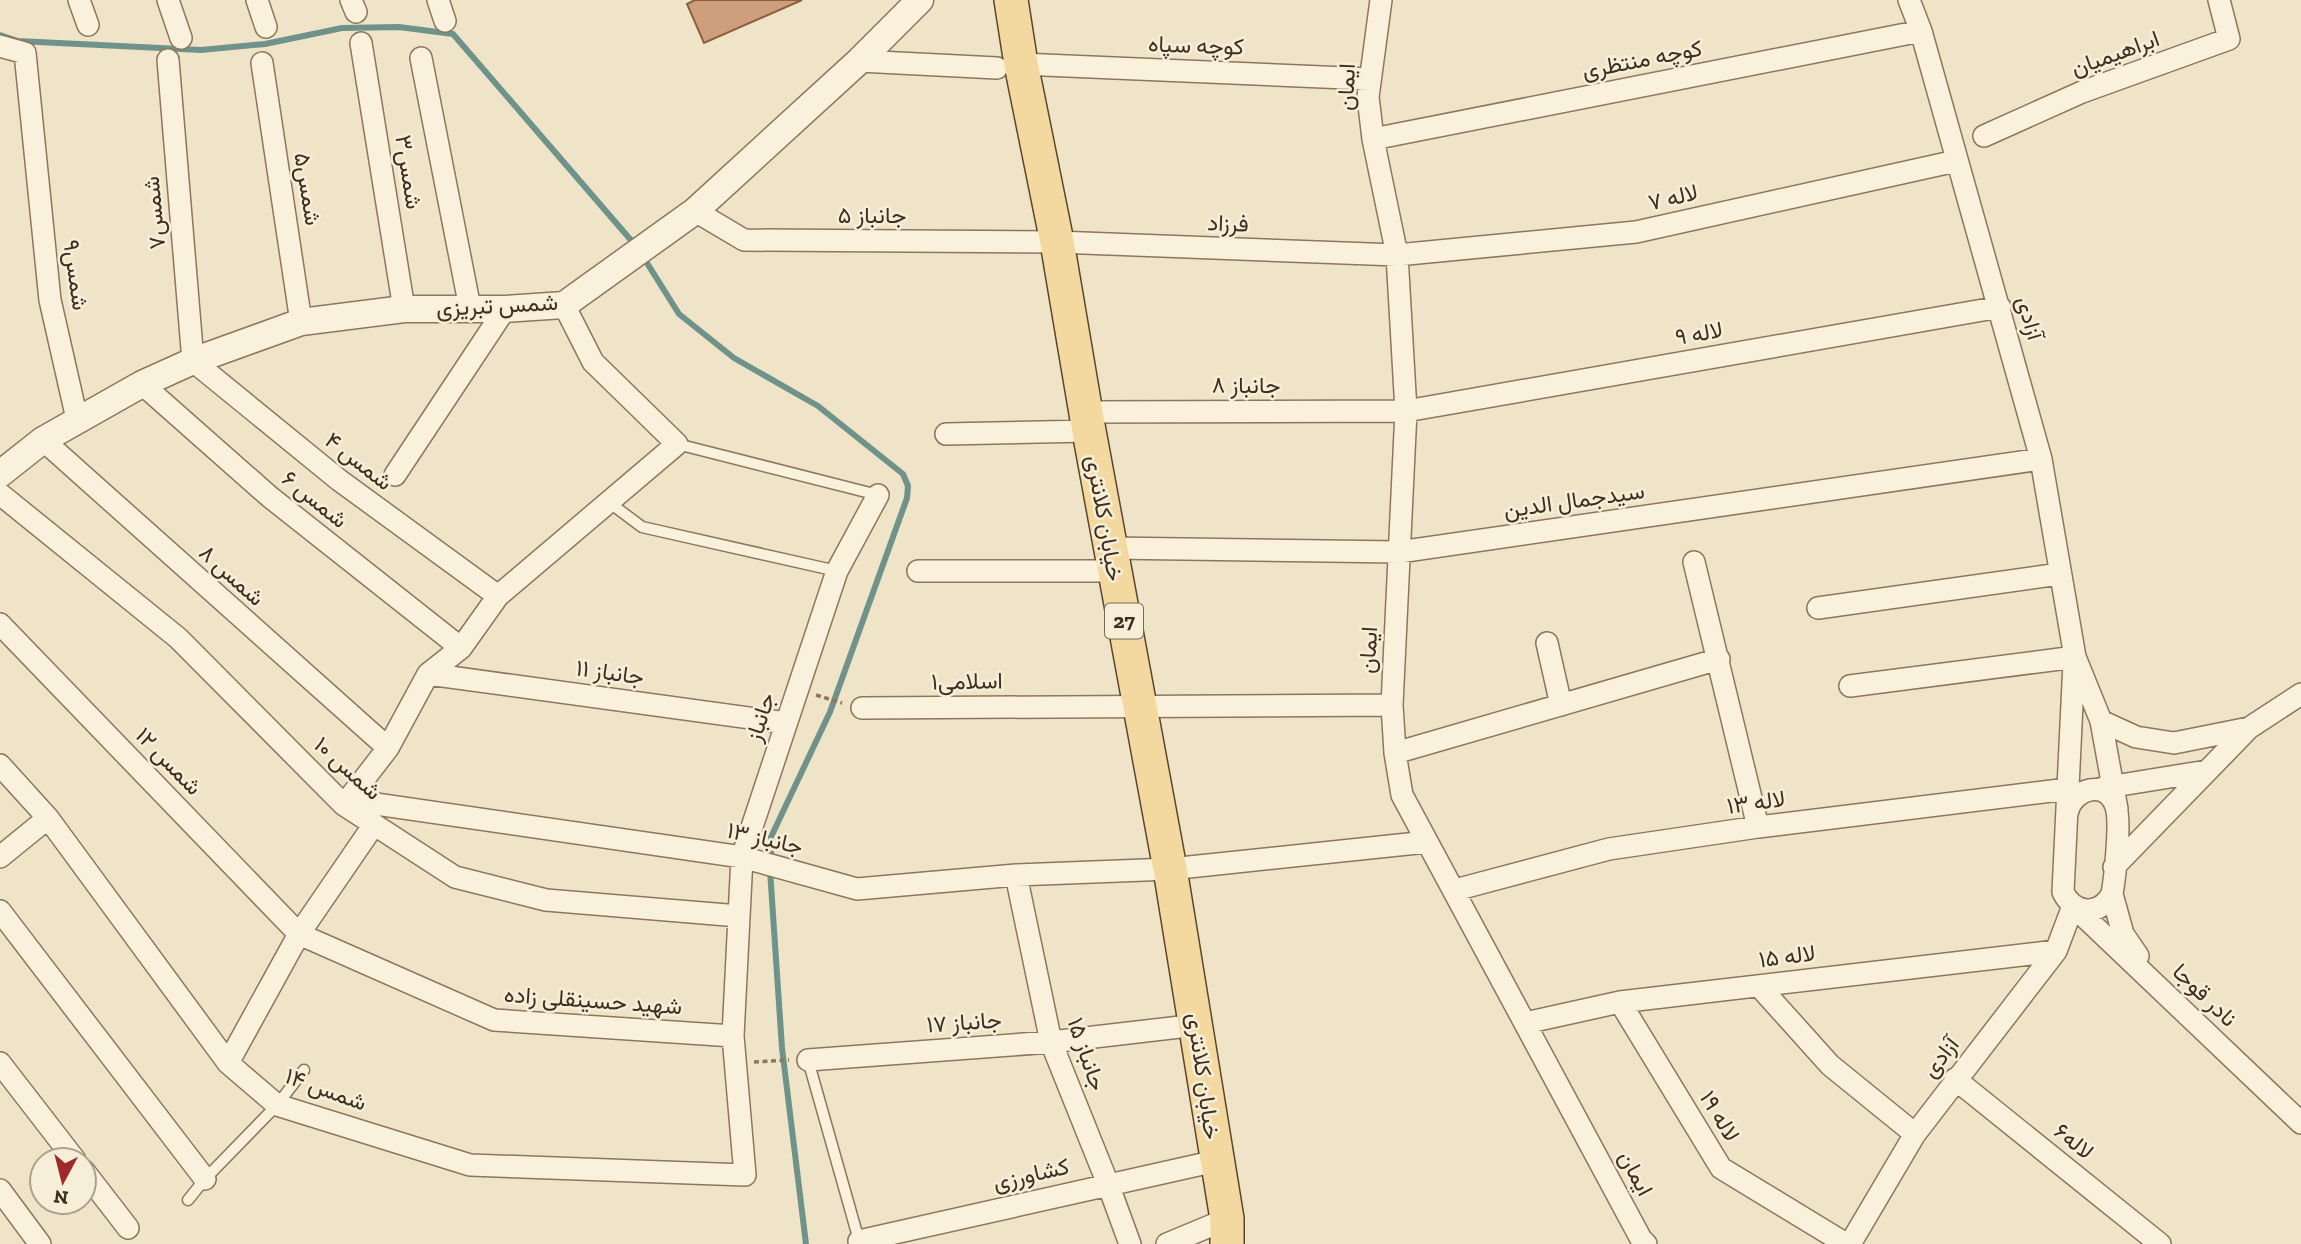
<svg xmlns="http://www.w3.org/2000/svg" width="2301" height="1244" viewBox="0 0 2301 1244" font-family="'Zilla Slab',Vazirmatn,serif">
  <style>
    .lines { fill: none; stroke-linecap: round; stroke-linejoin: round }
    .stream { stroke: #6f938a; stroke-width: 6 }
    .building { fill: #cf9f7d; stroke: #8d5f41; stroke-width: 2 }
    .service-casing { stroke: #8d765c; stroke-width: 13 }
    .minor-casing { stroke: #8d765c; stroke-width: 24 }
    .tertiary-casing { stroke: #8d765c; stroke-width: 29 }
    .primary-casing { stroke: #5b4430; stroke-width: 36 }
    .path { stroke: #8d765c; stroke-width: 3.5; stroke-dasharray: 5 3.5; stroke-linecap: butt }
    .service { stroke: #faf1dc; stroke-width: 10 }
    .minor { stroke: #faf1dc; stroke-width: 21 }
    .tertiary { stroke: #faf1dc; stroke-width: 26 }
    .primary { stroke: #f3d9a0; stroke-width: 33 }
    .labels { text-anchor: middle; stroke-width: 5; stroke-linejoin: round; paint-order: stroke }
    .shield { fill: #f7eed8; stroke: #756857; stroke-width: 2 }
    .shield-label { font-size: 21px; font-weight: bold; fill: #3d2e20 }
    .street-label { font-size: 23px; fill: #3d2e20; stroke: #f7eed8 }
  </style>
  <rect width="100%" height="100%" fill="#f0e4c8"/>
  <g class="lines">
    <!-- stream -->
    <path class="stream" d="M0,35L18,41L201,50L265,44L342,28L399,27L453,34L636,246
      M642,255L679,314L734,358L818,406L903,474L908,486L907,498L830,712L771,837V859
      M770,870L782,1048L806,1244"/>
  </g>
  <!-- building -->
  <path class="building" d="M695,0H802L704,43L687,4Z"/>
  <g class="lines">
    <!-- service casing -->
    <g class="service-casing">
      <path id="service" d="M677,444L878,495
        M610,503L642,527L837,571
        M808,1060L860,1244
        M188,1200L205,1179L277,1105L304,1070"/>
    </g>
    <!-- minor casing -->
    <g class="minor-casing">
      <path id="minor" d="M79,0L88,25
        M168,0L181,38
        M257,0L266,27
        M351,0L356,12
        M438,0L445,21
        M1381,0L1368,97L1373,139L1397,255L1406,411L1392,705L1395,753L1402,795L1641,1239L1646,1244
        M1909,0L1921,31L2041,459L2075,657L2101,721L2117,809
        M361,43L404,309
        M0,46L25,53L50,300L77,419
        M421,58L470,308
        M168,60L193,361L339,480L498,596
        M859,61L997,68
        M262,63L301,322
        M1021,64L1369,79
        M1984,136L2082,92L2229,39L2219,0
        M1373,139L1921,31
        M695,211L744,240L1057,242L1397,255L1636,232L1956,161
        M142,384L270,497L461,648
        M1086,412L1406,411L2000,307
        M946,434L1089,431
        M43,440L388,748
        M395,475L505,309
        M0,494L178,638L344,805L455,877L546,900L739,916
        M1111,548L1399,552L2041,459
        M1694,562L1758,827
        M918,571H1115
        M1818,608L2059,574
        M0,624L299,934L494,1020L733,1036
        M1547,643L1561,705
        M428,674L786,723
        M1850,686L2075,657
        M862,708L1392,705
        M2101,721L2136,737L2174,743L2249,728
        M1395,753L1719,659
        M0,765L48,818L228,1063L277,1105L470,1165L745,1175L733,1036L742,857L837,571L878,495
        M2102,788L2207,771
        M348,800L742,857L857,889L1016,875L1170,869L1427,842
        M344,805L388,748L428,674L461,648L498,596L677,444L593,362L564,305
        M2067,814C2072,787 2108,779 2116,807C2121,822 2115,877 2112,894C2100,916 2074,915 2063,892L2074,662
        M0,857L48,818
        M2114,867L2249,728L2301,694
        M1016,875L1051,1042L1108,1184L1130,1244
        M1455,890L1609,849L1758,827L2068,789
        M2112,894L2123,934L2138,956
        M0,911L205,1179
        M1759,986L1830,1065L1915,1134
        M1620,1002L1721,1168L1846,1244
        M1525,1023L1620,1002L2056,951
        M808,1060L1051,1042L1197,1025
        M0,1063L75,1160
        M228,1063L299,934L373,826
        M1955,1079L2160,1244
        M84,1171L128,1228
        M0,1190L40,1244
        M859,1241L1216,1161
        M1167,1244L1227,1219
        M1850,1244L1915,1134L2056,951L2073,906L2301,1123"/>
    </g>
    <!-- tertiary casing -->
    <g class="tertiary-casing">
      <path id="tertiary" d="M0,474L43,440L142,384L193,361L301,322L404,309H505L564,305L695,211L859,61L920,0"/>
    </g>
    <!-- primary casing -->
    <g class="primary-casing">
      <path id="primary" d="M1011,0L1021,64L1057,242L1089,431L1170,869L1227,1219V1244"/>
    </g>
    <!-- path -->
    <path class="path" d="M816,695L842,703
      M754,1062L789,1060"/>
    <!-- service -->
    <use href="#service" class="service"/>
    <!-- minor -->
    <use href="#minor" class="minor"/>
    <!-- tertiary -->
    <use href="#tertiary" class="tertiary"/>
    <!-- primary -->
    <use href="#primary" class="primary"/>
  </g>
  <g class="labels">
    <!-- shield labels -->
    <rect class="shield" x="1105" y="603.5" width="38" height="35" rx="5"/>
    <g class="shield-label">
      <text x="1124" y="628">27</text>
    </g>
    <!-- street labels -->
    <g class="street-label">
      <text transform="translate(1196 45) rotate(2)" y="8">کوچه سپاه</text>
      <text transform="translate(2115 53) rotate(-20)" y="8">ابراهیمیان</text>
      <text transform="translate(1642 59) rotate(-11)" y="8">کوچه منتظری</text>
      <text transform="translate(1346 87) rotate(-88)" y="8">ایمان</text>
      <text transform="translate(409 172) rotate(81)" y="8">شمس۳</text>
      <text transform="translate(308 189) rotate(81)" y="8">شمس۵</text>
      <text transform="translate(1673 197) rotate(-13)" y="8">لاله ۷</text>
      <text transform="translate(154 213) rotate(-95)" y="8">شمس۷</text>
      <text x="872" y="223">جانباز ۵</text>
      <text transform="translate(1228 223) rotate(2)" y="8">فرزاد</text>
      <text transform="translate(76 275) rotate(82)" y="8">شمس۹</text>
      <text transform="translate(497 305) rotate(-3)" y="8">شمس تبریزی</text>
      <text transform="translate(2030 318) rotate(74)" y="8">آزادی</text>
      <text transform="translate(1699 333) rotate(-10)" y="8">لاله ۹</text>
      <text x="1246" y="393">جانباز ۸</text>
      <text transform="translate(359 461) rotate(38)" y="8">شمس ۴</text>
      <text transform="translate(315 499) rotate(39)" y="8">شمس ۶</text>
      <text transform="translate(1574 500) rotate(-8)" y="8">سیدجمال الدین</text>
      <text transform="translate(1105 518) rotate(80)" y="8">خیابان کلانتری</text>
      <text transform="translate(232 575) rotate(42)" y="8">شمس ۸</text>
      <text transform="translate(1368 650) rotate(-87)" y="8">ایمان</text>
      <text transform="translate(610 672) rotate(8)" y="8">جانباز ۱۱</text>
      <text transform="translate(967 681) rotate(-1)" y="8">اسلامی۱</text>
      <text transform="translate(760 717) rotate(-72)" y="8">جانباز</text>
      <text transform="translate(169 761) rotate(46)" y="8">شمس ۱۲</text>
      <text transform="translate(348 768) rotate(42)" y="8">شمس ۱۰</text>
      <text transform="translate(1756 802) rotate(-8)" y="8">لاله ۱۳</text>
      <text transform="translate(765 838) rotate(13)" y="8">جانباز ۱۳</text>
      <text transform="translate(1787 956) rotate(-7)" y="8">لاله ۱۵</text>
      <text transform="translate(2205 995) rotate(44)" y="8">نادر قوجا</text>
      <text transform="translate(593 1000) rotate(4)" y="8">شهید حسینقلی زاده</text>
      <text transform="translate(964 1022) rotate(-4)" y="8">جانباز ۱۷</text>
      <text transform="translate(1087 1054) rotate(71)" y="8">جانباز ۱۵</text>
      <text transform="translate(1940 1057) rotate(-52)" y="8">آزادی</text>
      <text transform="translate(1204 1076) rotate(82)" y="8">خیابان کلانتری</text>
      <text transform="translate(326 1089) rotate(20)" y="8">شمس ۱۴</text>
      <text transform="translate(1720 1116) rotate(59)" y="8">لاله ۱۹</text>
      <text transform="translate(2074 1141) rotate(39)" y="8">لاله۶</text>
      <text transform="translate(1636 1173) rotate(62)" y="8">ایمان</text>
      <text transform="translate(1031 1174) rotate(-13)" y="8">کشاورزی</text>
    </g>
  </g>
  <!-- north arrow -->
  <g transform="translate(63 1181) rotate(187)"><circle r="33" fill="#f7eed8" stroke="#ada18e" stroke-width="2"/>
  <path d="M0-5L12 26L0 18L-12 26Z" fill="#9e2a2b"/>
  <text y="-10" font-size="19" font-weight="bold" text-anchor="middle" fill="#3d2e20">N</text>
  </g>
</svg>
